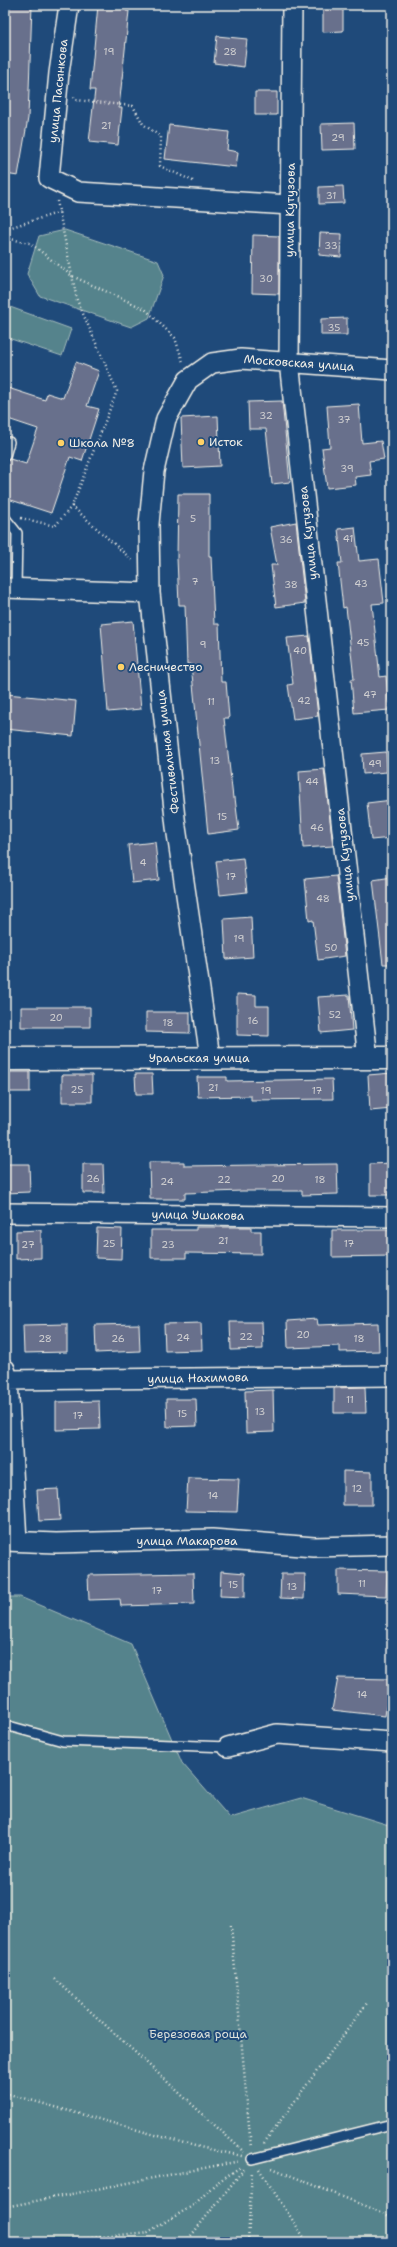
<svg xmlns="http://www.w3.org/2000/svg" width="397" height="2247" viewBox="0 0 397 2247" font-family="'Shantell Sans',sans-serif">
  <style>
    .green { fill: #54838c; stroke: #a4baba }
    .building { fill: #686f8c; stroke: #f4f1e8 }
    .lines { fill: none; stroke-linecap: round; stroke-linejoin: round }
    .service-casing { stroke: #f4f1e8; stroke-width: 12 }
    .minor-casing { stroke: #f4f1e8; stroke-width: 22 }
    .tertiary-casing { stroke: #f4f1e8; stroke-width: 25 }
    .path { stroke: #f4f1e8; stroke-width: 2.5; stroke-dasharray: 1 3; stroke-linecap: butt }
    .service { stroke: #1f4a7a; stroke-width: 9 }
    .minor { stroke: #1f4a7a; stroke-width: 19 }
    .tertiary { stroke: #1f4a7a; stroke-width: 22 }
    .poi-dot { fill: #ffd166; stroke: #1f4a7a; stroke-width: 1.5 }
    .labels { text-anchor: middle; stroke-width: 4; stroke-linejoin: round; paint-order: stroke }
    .number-label { font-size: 10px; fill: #d1d0d1 }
    .street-label { font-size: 12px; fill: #f4f1e8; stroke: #1f4a7a }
    .poi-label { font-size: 12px; fill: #f4f1e8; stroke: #1f4a7a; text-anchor: start }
    .park-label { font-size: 12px; fill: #dce0da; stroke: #1f4a7a }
  </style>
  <rect width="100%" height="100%" fill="#1f4a7a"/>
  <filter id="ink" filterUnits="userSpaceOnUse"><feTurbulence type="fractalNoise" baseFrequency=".025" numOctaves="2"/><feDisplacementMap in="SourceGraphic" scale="8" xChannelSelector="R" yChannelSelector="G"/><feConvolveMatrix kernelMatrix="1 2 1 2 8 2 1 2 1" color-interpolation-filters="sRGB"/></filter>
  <g filter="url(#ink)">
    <!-- green -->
    <path class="green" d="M65,230L158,261L164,275L149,318L131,327L40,296L27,274L39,236Z
      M10,307L71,329L62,356L5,337V321Z
      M5,1597H20L131,1644L182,1763L230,1818L301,1798L392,1826V2242H5Z"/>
    <!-- building -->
    <path class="building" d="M5,5H32L28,118L18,176L5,174Z
      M98,5H126V11H129L119,108H122L118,145L89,142L95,90H90Z
      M323,5H343V31L323,32Z
      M217,36L247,39L244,67L214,63Z
      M255,92H277V115H255Z
      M354,123L355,149L322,150L321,124Z
      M169,125L229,132L227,150L238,152L236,167L165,159Z
      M343,186L344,203L319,204V187Z
      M320,233L342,234L341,257L319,255Z
      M253,235L279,236V294L252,293Z
      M347,318V335H321V319Z
      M76,362L99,371L87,406L99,409L82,461L70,457L51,513L5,498V462L10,459L26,464L38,429L5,418V387L45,400L47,393L63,398Z
      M282,401L290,482L272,484L266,429H249L248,402Z
      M359,404L362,443L381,441L384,459L369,461L371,475L355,477L356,485L327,488L322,448L330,447L327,406Z
      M218,416L220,466L183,468L181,418Z
      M178,494H209V556H211L214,624H219L221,682H226L229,718H224L233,798H235L239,830L208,834L191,664H187L185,605H179L177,558Z
      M296,522L305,603L276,607L271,565H277L270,527Z
      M355,527L359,561L379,559L384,603L372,604L380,677L386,676L389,710L354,713L351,679H354L346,607L343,608L338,563H342L338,529Z
      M133,621L141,709L108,712L101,624Z
      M309,636L318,716L293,719L288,685L293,684L287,638Z
      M7,694L76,701L73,736L5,729Z
      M386,752L387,772L363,774L362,754Z
      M324,769L333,846L303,848L299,771Z
      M392,800V838L371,840L367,803Z
      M155,842L159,880L132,883L128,845Z
      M243,858L247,892L220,895L216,861Z
      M336,876L345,956L318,960L313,920L309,921L305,879Z
      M392,877V964H383L373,880Z
      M251,917L253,957L226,959L224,919Z
      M237,994L256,995V1006H269V1036L237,1035Z
      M349,995L352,1030L321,1033L318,997Z
      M21,1007H90V1027H21Z
      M146,1012H190V1033L146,1032Z
      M5,1072H30V1092H5Z
      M392,1073V1109L370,1111L368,1075Z
      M135,1074H152L153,1094H136Z
      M62,1075H92V1102H62Z
      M197,1077H227V1081L332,1079L333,1099L251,1100V1096L198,1097Z
      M149,1162H184V1166L337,1164L338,1194L302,1195V1191H242L185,1193V1199H150Z
      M392,1163V1195H370V1164Z
      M5,1164H29L30,1192L5,1193Z
      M83,1164H103L104,1193H83Z
      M196,1227H251V1231H261V1254L186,1253V1258H151V1230H196Z
      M97,1228L122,1229L121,1259L96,1258Z
      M41,1230V1258L16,1259V1231Z
      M332,1230H392V1256L332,1257Z
      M317,1319L318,1325L378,1323L379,1351L340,1352V1346L288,1348L287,1321Z
      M230,1322H262L263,1349L231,1350Z
      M201,1323L202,1350L165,1351L164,1324Z
      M67,1324V1352L24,1353L23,1325Z
      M139,1324L140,1351L96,1353L95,1325Z
      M365,1387L366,1413H334V1388Z
      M273,1390L274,1432L246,1433L245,1391Z
      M166,1399H196L197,1426L167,1427Z
      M99,1401L100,1429L56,1430V1402Z
      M343,1471L372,1472V1505H343Z
      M188,1478L239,1479L237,1512L186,1511Z
      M58,1489L60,1520L39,1521L37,1490Z
      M338,1570L387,1571L386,1596L338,1594Z
      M221,1571L245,1573V1597L220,1596Z
      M193,1573L194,1604L121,1606L120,1599L89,1600L88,1575Z
      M281,1574H305L304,1599L280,1598Z
      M338,1678L390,1679L385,1716L332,1710Z"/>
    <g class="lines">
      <!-- service casing -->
      <g class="service-casing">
        <path id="service" d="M5,456L9,442
          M5,518L17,533L16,588
          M5,1725L63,1741L228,1747
          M252,2159L392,2124"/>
      </g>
      <!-- minor casing -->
      <g class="minor-casing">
        <path id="minor" d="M69,5L59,73L49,178L78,192L290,205
          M292,5L289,362L368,1059
          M5,588L150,593
          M210,1057L176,827L150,593L149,524L154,471L166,419L188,380L212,363L241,359L392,370
          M5,1213L392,1217
          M5,1369L8,1380L17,1541
          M5,1380L392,1376
          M5,1541L56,1543L212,1539L314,1547L392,1545
          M228,1747L277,1734L392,1742"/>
      </g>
      <!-- tertiary casing -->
      <g class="tertiary-casing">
        <path id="tertiary" d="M5,1059L392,1058"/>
      </g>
      <!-- path -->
      <path class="path" d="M74,97L76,100L133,106L143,124L161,137L160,166L193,181
        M5,229L61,212
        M5,238L30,243L72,276L145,309L175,338L183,362
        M72,506L133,561
        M21,518L55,526L72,506L117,391L77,300L57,201
        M231,1925L251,2148
        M55,1979L244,2152
        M5,2093L195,2146L242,2156
        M264,2143L367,2003
        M272,2168L392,2217
        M259,2169L307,2242
        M5,2207L240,2161
        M56,2242L148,2232L194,2205L215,2184L242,2166
        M186,2242L244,2169
        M248,2242L252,2171"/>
      <!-- service -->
      <use href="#service" class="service"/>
      <!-- minor -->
      <use href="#minor" class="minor"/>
      <!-- tertiary -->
      <use href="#tertiary" class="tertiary"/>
    </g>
  </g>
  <!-- markers -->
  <g class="poi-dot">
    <circle cx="201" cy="442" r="4"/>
    <circle cx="61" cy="443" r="4"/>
    <circle cx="121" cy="667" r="4"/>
  </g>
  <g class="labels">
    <!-- number labels -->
    <g class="number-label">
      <text x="109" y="55">19</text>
      <text x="230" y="55">28</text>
      <text x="106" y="129">21</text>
      <text x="338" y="141">29</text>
      <text x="331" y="199">31</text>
      <text x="331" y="249">33</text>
      <text x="266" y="282">30</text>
      <text x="334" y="331">35</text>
      <text x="266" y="419">32</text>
      <text x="344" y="423">37</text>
      <text x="347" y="472">39</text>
      <text x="193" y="522">5</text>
      <text x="348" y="542">41</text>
      <text x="286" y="543">36</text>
      <text x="195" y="585">7</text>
      <text x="361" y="587">43</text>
      <text x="291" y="588">38</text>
      <text x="363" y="646">45</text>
      <text x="203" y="648">9</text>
      <text x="300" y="654">40</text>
      <text x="370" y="698">47</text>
      <text x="304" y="704">42</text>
      <text x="211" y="705">11</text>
      <text x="215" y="764">13</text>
      <text x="375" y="767">49</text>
      <text x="312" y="785">44</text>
      <text x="222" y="820">15</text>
      <text x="317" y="831">46</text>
      <text x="143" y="866">4</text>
      <text x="231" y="880">17</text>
      <text x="323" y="902">48</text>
      <text x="239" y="942">19</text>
      <text x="331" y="951">50</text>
      <text x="335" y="1018">52</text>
      <text x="56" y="1021">20</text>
      <text x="253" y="1024">16</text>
      <text x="168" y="1026">18</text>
      <text x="213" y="1091">21</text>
      <text x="77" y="1093">25</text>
      <text x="266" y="1094">19</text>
      <text x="317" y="1094">17</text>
      <text x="93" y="1182">26</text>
      <text x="278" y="1182">20</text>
      <text x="224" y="1183">22</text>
      <text x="320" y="1183">18</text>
      <text x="167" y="1185">24</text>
      <text x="223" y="1244">21</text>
      <text x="109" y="1247">25</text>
      <text x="349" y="1247">17</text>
      <text x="28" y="1248">27</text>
      <text x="168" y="1248">23</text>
      <text x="303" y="1338">20</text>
      <text x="246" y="1340">22</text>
      <text x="183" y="1341">24</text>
      <text x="45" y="1342">28</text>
      <text x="118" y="1342">26</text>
      <text x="359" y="1342">18</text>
      <text x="350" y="1403">11</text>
      <text x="260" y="1415">13</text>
      <text x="182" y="1417">15</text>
      <text x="78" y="1419">17</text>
      <text x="357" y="1492">12</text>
      <text x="213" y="1499">14</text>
      <text x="362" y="1587">11</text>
      <text x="233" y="1588">15</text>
      <text x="292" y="1590">13</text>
      <text x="157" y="1594">17</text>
      <text x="362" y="1698">14</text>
    </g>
    <!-- street labels -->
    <g class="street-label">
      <text transform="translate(58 91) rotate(-84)" y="4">улица Пасынкова</text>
      <text transform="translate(290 210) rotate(-89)" y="4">улица Кутузова</text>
      <text transform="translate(299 363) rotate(4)" y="4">Московская улица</text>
      <text transform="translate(308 533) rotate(-96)" y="4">улица Кутузова</text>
      <text transform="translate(168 752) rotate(-97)" y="4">Фестивальная улица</text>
      <text transform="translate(345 855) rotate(-96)" y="4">улица Кутузова</text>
      <text x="199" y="1062">Уральская улица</text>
      <text transform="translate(198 1215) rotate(1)" y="4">улица Ушакова</text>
      <text transform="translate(198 1378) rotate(-1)" y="4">улица Нахимова</text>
      <text x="187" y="1545">улица Макарова</text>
    </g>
    <!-- poi labels -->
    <g class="poi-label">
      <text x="209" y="446">Исток</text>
      <text x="69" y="447">Школа №8</text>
      <text x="129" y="671">Лесничество</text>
    </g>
    <!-- park labels -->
    <g class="park-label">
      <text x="198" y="2038">Березовая роща</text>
    </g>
  </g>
  <!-- margin -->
  <rect width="397" height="2247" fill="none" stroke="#1f4a7a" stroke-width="20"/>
  <rect x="10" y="10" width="377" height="2227" fill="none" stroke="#f4f1e8" stroke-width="1.5" filter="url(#ink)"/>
</svg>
